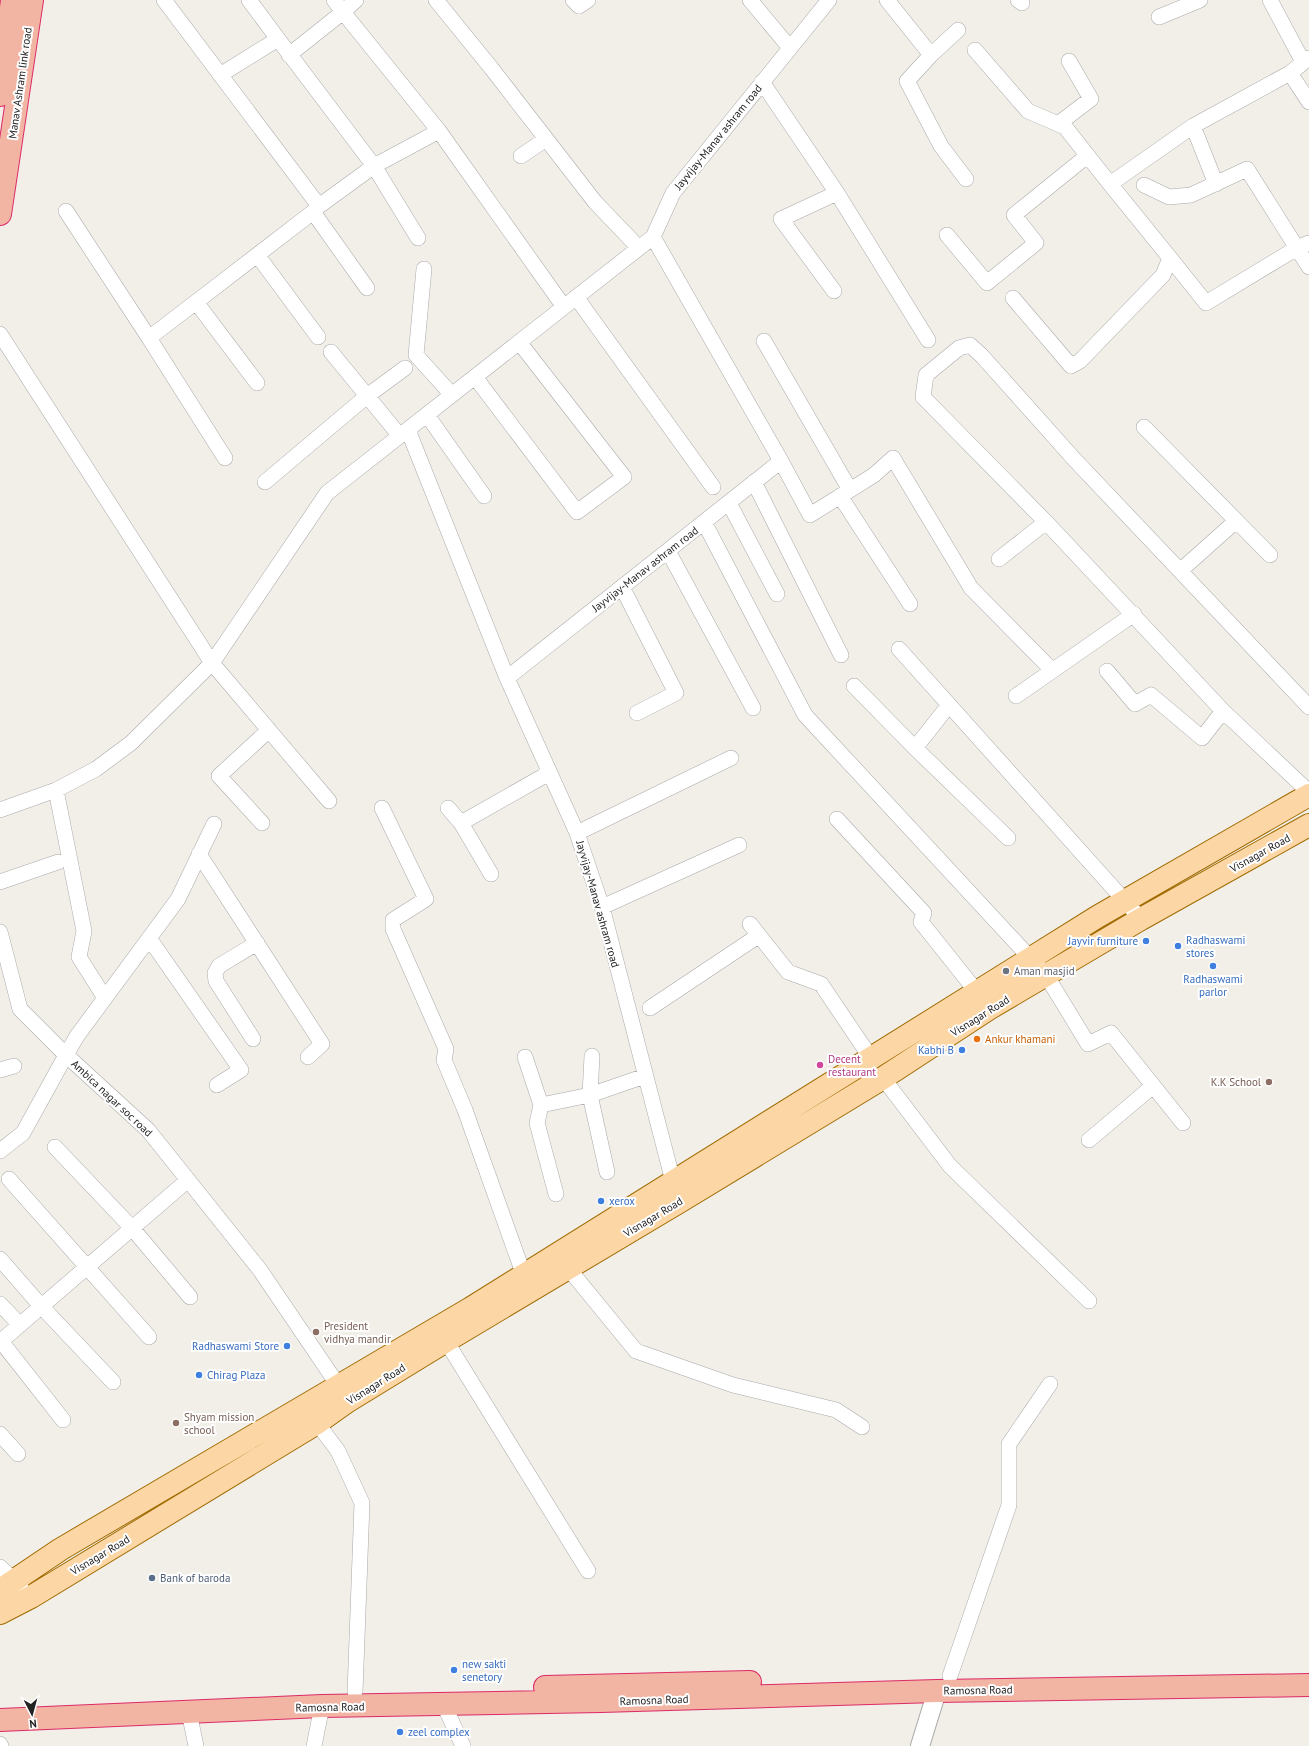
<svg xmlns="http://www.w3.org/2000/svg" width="1309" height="1746" viewBox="0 0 1309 1746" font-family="'PT Sans',sans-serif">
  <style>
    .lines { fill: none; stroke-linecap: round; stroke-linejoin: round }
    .minor-casing { stroke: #a9a9a9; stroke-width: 16 }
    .tertiary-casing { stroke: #a9a9a9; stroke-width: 20 }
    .primary-casing { stroke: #a06b00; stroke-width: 24 }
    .trunk-casing { stroke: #dc2a67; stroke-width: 24 }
    .minor { stroke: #fff; stroke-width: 15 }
    .tertiary { stroke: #fff; stroke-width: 18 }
    .primary { stroke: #fcd6a4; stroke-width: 22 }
    .trunk { stroke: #f2b4a3; stroke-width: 22 }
    .shop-dot { fill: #3f7fe0; stroke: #fff; stroke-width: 1.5 }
    .worship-dot { fill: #6b7280; stroke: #fff; stroke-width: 1.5 }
    .food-dot { fill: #e8710a; stroke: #fff; stroke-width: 1.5 }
    .hotel-dot { fill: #d1479c; stroke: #fff; stroke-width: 1.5 }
    .education-dot { fill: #8d6e63; stroke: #fff; stroke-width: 1.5 }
    .service-dot { fill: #5c6f8a; stroke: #fff; stroke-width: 1.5 }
    .labels { text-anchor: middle; stroke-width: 4; stroke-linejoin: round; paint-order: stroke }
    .street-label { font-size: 11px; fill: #222; stroke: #fff }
    .shop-label { font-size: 11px; fill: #366cbe; stroke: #fff; text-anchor: start }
    .worship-label { font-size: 11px; fill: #5b616d; stroke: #fff; text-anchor: start }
    .food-label { font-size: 11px; fill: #c56008; stroke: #fff; text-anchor: start }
    .hotel-label { font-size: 11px; fill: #b23c85; stroke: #fff; text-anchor: start }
    .education-label { font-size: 11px; fill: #785e54; stroke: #fff; text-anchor: start }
    .service-label { font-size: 11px; fill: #4e5e75; stroke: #fff; text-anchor: start }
  </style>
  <rect width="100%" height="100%" fill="#f2efe9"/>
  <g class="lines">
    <!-- minor casing -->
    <g class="minor-casing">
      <path id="minor" d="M164,0L319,206
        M356,0L343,12L439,131L564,307
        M436,0L492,69L595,202L639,248
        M573,0L579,6L588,0
        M750,0L790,48
        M887,0L931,55L907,81L941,146L966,179
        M1018,0L1022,3
        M1270,0L1303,62
        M1159,17L1200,0
        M278,39L374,166L418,238
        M975,50L1028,111L1065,127L1110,184L1170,258L1163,275L1080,361L1071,366L1013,298
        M289,55L343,12L334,0
        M931,55L958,30
        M1290,73L1309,102
        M220,75L278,39L249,0
        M762,82L837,193L928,340
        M1058,124L1091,99L1069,61
        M521,156L546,139
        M1110,184L1193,126
        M1216,184L1193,126L1290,73L1309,58
        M1144,185L1169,197L1191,195L1247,169L1309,267
        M66,211L149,338L196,302
        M313,212L367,288
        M947,235L987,283L1036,243L1014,215L1087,156
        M258,256L318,337
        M1170,258L1206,303L1297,248L1309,243
        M424,269L416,355L452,395
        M834,291L781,219L837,193
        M576,297L713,487
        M0,334L212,663L329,801
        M149,338L225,458
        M764,341L850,490
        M331,352L400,436
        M475,377L577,512L624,477L519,342
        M257,383L196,302L313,212L319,206L374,166L439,131
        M427,415L484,496
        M1144,427L1270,555
        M408,430L507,678L577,833L602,907L675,1189
        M781,461L810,515L874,475L893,458L971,588L1052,670
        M265,482L367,396L405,368
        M754,482L841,655
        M840,496L910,604
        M729,503L777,594
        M704,522L805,715L1046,975L1088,1044L1111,1033L1183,1123
        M1046,522L1223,711
        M668,551L753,708
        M999,559L1046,522L923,397L926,375L959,348L970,345L982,356L1074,459L1309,707
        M1180,571L1236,521
        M622,587L676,693L637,713
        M899,649L1141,919
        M1107,671L1135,704L1151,695L1202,738L1223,711L1309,792
        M507,678L781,461L653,237
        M854,686L915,748
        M1016,696L1134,614
        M949,705L915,748L1008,838
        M56,790L84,931L79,957L105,998
        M382,808L426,899L393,920V929L446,1049L444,1060L465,1110L527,1284
        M448,808L461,823
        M0,810L56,790L96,769L131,743L212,663L327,493L653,237L673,193L829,0
        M837,819L924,913L921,922L976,991
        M262,823L219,776L269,730
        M214,824L178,899L77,1036L66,1055L148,1130L260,1270L344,1394
        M577,833L731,758
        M199,854L322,1044L308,1057
        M491,874L461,823L549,773
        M0,882L58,862
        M602,907L739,845
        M750,924L788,972L821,984L873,1061
        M0,932L20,1009L66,1055L23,1133L0,1151
        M149,938L241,1070L217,1085
        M650,1008L758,936
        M253,1039L216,981L215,973L219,966L257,943
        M592,1056L590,1095L645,1076
        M525,1057L541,1105L537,1123L556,1194
        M0,1070L14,1066
        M883,1078L950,1166L1089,1301
        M541,1105L590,1095L607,1172
        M1089,1140L1153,1086
        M55,1147L132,1228L190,1297
        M9,1179L149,1337
        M0,1259L41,1306L113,1382
        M568,1268L636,1351L733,1385L836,1410L862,1427
        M0,1304L20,1325
        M0,1340L63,1420
        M446,1341L588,1571
        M0,1342L188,1180
        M317,1423L338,1451L362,1503L355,1692
        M0,1434L18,1454
        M0,1567L21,1587
        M950,1676L1009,1505V1444L1050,1384
        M443,1703L463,1746
        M189,1712L196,1746
        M0,1744L1,1746
        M314,1746L322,1706"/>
    </g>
    <!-- tertiary casing -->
    <g class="tertiary-casing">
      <path id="tertiary" d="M920,1746L937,1691"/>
    </g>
    <!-- primary casing -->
    <g class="primary-casing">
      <path id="primary" d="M0,1590L61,1549L471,1308L1097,917L1309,795
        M0,1613L31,1597L317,1423L348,1401L446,1341L679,1202L883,1078L990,1008L1141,919L1309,825"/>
    </g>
    <!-- trunk casing -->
    <g class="trunk-casing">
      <path id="trunk" d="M0,95L12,0
        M0,214L32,0
        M545,1687L750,1682
        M0,1720L322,1706L601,1701L937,1691L1309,1685"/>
    </g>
    <!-- minor -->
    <use href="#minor" class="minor"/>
    <!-- tertiary -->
    <use href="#tertiary" class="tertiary"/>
    <!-- primary -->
    <use href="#primary" class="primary"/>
    <!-- trunk -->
    <use href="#trunk" class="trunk"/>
  </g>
  <!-- markers -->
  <g class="shop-dot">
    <circle cx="1146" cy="941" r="4"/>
    <circle cx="1178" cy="946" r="4"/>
    <circle cx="1213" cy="966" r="4"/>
    <circle cx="962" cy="1050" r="4"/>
    <circle cx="601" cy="1201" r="4"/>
    <circle cx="287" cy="1346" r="4"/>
    <circle cx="199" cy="1375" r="4"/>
    <circle cx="454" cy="1670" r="4"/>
    <circle cx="400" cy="1732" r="4"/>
  </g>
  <circle class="worship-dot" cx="1006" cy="971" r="4"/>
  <circle class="food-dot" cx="977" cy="1039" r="4"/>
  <circle class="hotel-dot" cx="820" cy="1065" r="4"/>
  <g class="education-dot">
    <circle cx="1269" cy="1082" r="4"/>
    <circle cx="316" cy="1332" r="4"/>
    <circle cx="176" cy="1423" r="4"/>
  </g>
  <circle class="service-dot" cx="152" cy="1578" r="4"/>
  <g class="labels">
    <!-- street labels -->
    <g class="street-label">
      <text transform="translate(20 83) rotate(-82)" y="4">Manav Ashram link road</text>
      <text transform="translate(718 137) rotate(-51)" y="4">Jayvijay-Manav ashram road</text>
      <text transform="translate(645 569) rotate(-38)" y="4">Jayvijay-Manav ashram road</text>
      <text transform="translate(1260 853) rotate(-29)" y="4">Visnagar Road</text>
      <text transform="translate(598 904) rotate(74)" y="4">Jayvijay-Manav ashram road</text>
      <text transform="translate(980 1016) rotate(-32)" y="4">Visnagar Road</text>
      <text transform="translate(112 1098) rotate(43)" y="4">Ambica nagar soc road</text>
      <text transform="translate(653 1217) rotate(-31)" y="4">Visnagar Road</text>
      <text transform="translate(376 1384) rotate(-32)" y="4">Visnagar Road</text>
      <text transform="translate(100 1555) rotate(-31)" y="4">Visnagar Road</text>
      <text transform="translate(978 1690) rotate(-1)" y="4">Ramosna Road</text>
      <text transform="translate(654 1700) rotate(-2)" y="4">Ramosna Road</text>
      <text transform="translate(330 1707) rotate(-1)" y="4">Ramosna Road</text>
    </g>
    <!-- shop labels -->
    <g class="shop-label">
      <text x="1186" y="944">Radhaswami<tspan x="1186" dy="13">stores</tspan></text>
      <text x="1138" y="945" text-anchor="end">Jayvir furniture</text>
      <text x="1213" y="983" text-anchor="middle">Radhaswami<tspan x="1213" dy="13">parlor</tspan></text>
      <text x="954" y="1054" text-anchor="end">Kabhi B</text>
      <text x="609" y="1205">xerox</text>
      <text x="279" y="1350" text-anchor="end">Radhaswami Store</text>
      <text x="207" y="1379">Chirag Plaza</text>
      <text x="462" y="1668">new sakti<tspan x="462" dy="13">senetory</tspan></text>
      <text x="408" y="1736">zeel complex</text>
    </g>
    <!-- worship labels -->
    <g class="worship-label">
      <text x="1014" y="975">Aman masjid</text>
    </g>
    <!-- food labels -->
    <g class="food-label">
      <text x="985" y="1043">Ankur khamani</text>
    </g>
    <!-- hotel labels -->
    <g class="hotel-label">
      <text x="828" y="1063">Decent<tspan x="828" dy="13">restaurant</tspan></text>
    </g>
    <!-- education labels -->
    <g class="education-label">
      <text x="1261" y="1086" text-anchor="end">K.K School</text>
      <text x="324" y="1330">President<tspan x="324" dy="13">vidhya mandir</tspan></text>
      <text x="184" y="1421">Shyam mission<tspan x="184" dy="13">school</tspan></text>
    </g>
    <!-- service labels -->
    <g class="service-label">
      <text x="160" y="1582">Bank of baroda</text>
    </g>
  </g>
  <!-- north arrow -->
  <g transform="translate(32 1714) rotate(174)" stroke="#ffffff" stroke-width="3" paint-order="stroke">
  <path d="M0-3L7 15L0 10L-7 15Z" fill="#222222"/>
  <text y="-6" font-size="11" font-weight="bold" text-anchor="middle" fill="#222222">N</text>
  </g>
</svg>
